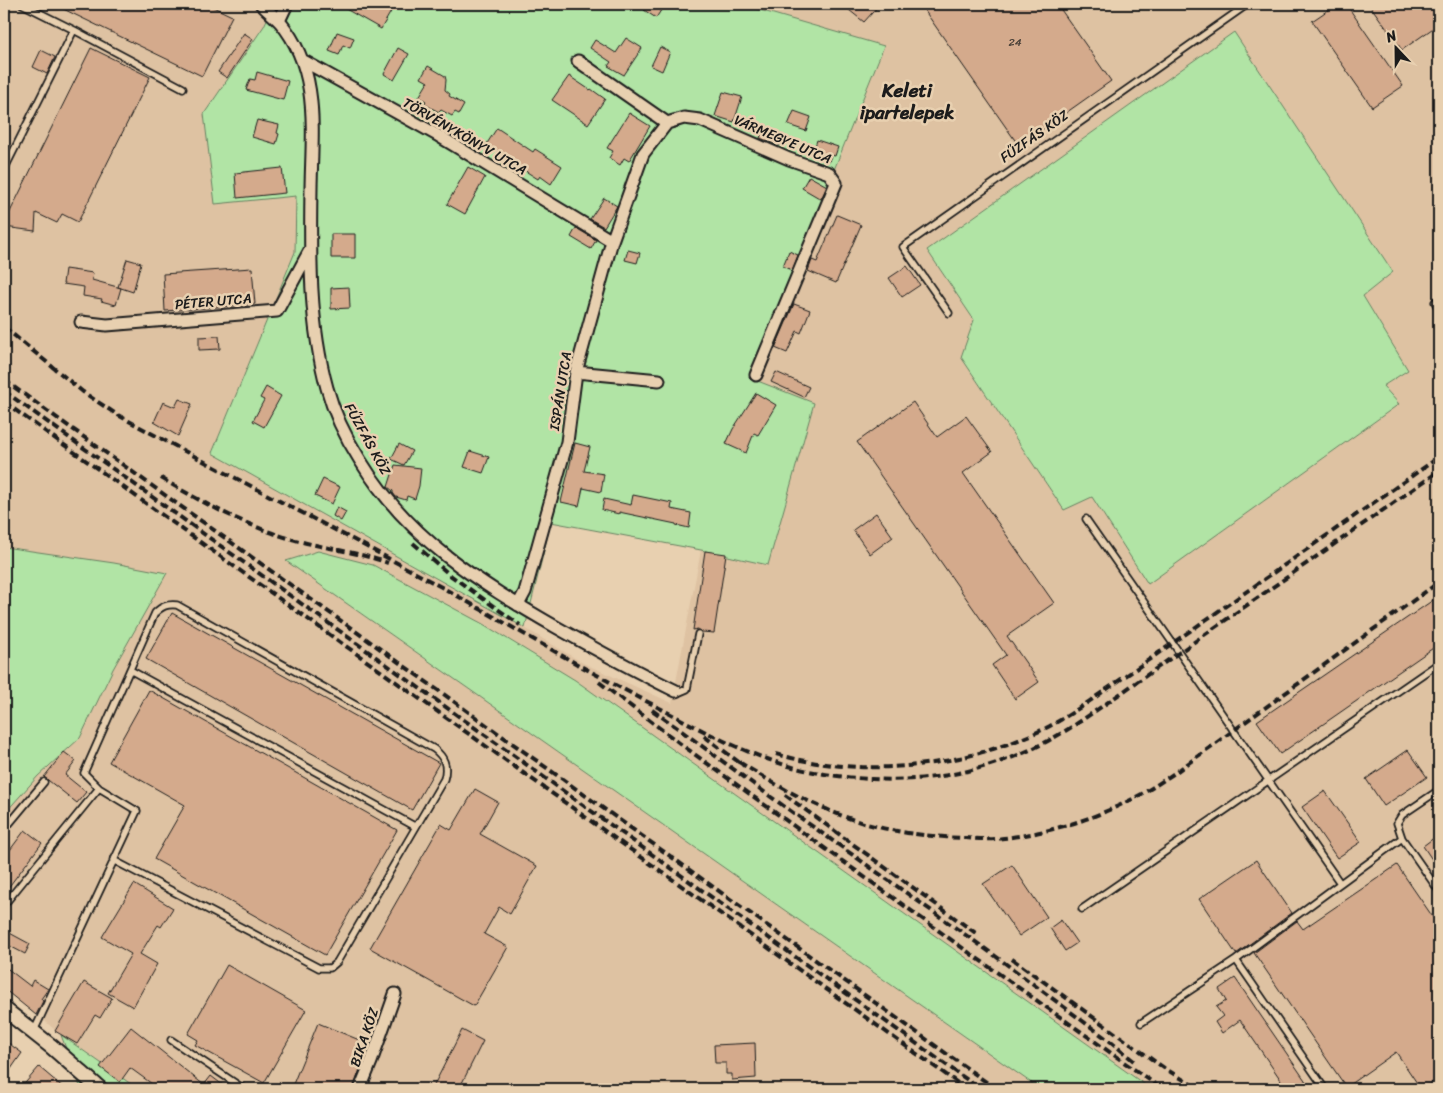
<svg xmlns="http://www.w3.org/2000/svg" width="1443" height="1093" viewBox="0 0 1443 1093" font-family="Sriracha,sans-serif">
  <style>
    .built { fill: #dec2a2; fill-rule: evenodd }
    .green { fill: #b1e4a5; stroke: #668060 }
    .building { fill: #d4aa8c; stroke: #1c1c1c }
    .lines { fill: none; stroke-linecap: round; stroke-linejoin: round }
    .service-casing { stroke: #1c1c1c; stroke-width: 9 }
    .minor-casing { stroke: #1c1c1c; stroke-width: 15 }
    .tertiary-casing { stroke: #1c1c1c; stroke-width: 18 }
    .service { stroke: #e8d0b0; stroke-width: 5.5 }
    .minor { stroke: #e8d0b0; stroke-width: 11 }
    .tertiary { stroke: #e8d0b0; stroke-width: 14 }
    .rail { stroke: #1c1c1c; stroke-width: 4; stroke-dasharray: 8 4; stroke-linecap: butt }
    .labels { text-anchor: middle; stroke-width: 5; stroke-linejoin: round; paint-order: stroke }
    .number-label { font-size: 11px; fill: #4a4038 }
    .street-label { font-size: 14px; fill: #1c1c1c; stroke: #e8d0b0 }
    .district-label { font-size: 19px; font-weight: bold; fill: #1c1c1c; stroke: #e8d0b0 }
  </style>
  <rect width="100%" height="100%" fill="#e8d0b0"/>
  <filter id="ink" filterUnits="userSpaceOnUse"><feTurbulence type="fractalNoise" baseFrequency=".02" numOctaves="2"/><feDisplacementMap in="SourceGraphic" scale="10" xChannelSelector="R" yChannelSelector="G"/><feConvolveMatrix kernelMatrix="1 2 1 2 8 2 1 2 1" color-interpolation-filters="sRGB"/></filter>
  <g filter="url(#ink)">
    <!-- built -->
    <path class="built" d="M4,4H274L264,26L204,115L215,204L296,196L295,252L212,453L525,628L583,663L672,703L701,550L768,565L750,379L884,47L739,4H1439V1089H1151L575,680L483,624L318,551L287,561L1040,1089H138L61,1035L4,986ZM927,250L1392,272L1363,296L1408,370L1383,386L1399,404L1148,583L1092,496L1064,509L961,357L974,320Z"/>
    <!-- green -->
    <path class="green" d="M274,4H739L884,46L750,378L814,403L768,565L701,550L551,522L525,628L212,453L295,252L296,196L215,204L204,114L264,26Z
      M1234,32L1393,272L1363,296L1408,370L1383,386L1399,404L1148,584L1092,497L1064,510L961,357L974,320L927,250Z
      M4,547L114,563L167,573L113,669L80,738L38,776L4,814Z
      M318,551L373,565L483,624L575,680L1151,1089H1040L286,561Z
      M61,1035L138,1089H81Z"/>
    <!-- building -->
    <path class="building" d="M53,4H207L232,16L202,76Z
      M337,4H384L393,8L381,29Z
      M649,4H665L656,18L644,10Z
      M854,4H880L864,22L849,10Z
      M920,4H1057L1111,81L1019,146Z
      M1337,4H1346L1403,86L1372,107L1312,21Z
      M1369,4H1439V24L1402,50Z
      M337,32L354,38L350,48L343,45L339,55L329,51Z
      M244,33L253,39L227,78L218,72Z
      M626,38L642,48L624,75L608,66L611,62L590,48L595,40L616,53Z
      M660,47L670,52L662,71L651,66Z
      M91,48L150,77L78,222L62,214L57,223L36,213L35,231L4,227V213L9,214Z
      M398,48L409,54L394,80L384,74Z
      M41,50L55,57L47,74L33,67Z
      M428,66L445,76L446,80L445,90L450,94L449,96L464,105L459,114L455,112L452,116L441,110L439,112L424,104L426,101L419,97L428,82L421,78Z
      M257,72L288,81L283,100L246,90L250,79L255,80Z
      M569,76L590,90L591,89L605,99L588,124L552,100Z
      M723,92L742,97L734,122L715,116Z
      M794,111L811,117L806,131L788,125Z
      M629,113L650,126L629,161L624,158L620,165L609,158L613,151L607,148Z
      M257,120L279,125L277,133L279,134L276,144L252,137Z
      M764,127L784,136L780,146L760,138Z
      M497,128L533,152L535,149L562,166L551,184L540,176L538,179L511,162L513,161L486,145Z
      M817,140L838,147L835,156L831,155L829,162L812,156Z
      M468,167L485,177L465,214L447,204Z
      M282,168L285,193L237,198L235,173Z
      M809,176L827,186L821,199L802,188Z
      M604,198L617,206L604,227L590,219Z
      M837,215L861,225L836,283L808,271L812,260L817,262Z
      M576,228L596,240L591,249L571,237Z
      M331,234H355V258H331Z
      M628,250L640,253L637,263L625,260Z
      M789,251L798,255L792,270L783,266Z
      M127,259L141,263L133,292L118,287Z
      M907,266L920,285L902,297L889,278Z
      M252,268L255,304L165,311L163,274Z
      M65,269L93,273L92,280L121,288L116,305L101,301L102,299L83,296L84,287L63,284Z
      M349,287L350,308L331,309V288Z
      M794,304L810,310L801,333L797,331L787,353L775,348Z
      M219,336L220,349L199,350V337Z
      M776,372L809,387L804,397L771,382Z
      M266,387L281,396L264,427L253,421L264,400L260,398Z
      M756,393L776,405L758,435L754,433L746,453L726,444L733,429Z
      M179,399L192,404L178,436L154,422L163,402L175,407Z
      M913,402L937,437L966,416L992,452L963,473L1054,603L1007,636L1039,682L1015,699L992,665L1006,655L857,442Z
      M575,443L590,447L584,471L604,474L601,492L583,488L579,506L561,502Z
      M399,444L412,451L404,465L391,459Z
      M470,451L489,457L483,473L464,467Z
      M395,465L421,468L419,486L415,499L407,496L406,500L396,497L393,493V491L388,487Z
      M323,479L340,487L332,504L315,496Z
      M633,495L672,503L671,509L691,513L689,528L676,525V524L619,512V514L602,510L604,499L631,505Z
      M337,507L346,512L341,521L333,516Z
      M876,513L893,537L870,554L853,530Z
      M705,551L726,554L714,633L702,632L698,629L693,630Z
      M1439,596V644L1280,754L1257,721Z
      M172,613L439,763L412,810L146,659Z
      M149,690L397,830L325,955L154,859L185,805L109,762Z
      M1408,750L1427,777L1384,806L1366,779Z
      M64,752L76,761L65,775L86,792L77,803L44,777Z
      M475,789L498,802L480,834L537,866L510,914L499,907L484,934L508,947L474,1006L370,948L441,824L451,830Z
      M1325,791L1361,842L1337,858L1302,807Z
      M25,830L42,843L4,893V858Z
      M1439,834V870L1423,846Z
      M1256,860L1292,913L1236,954L1199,899Z
      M1012,865L1047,917L1019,936L983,884Z
      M1397,865L1439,926V1078L1421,1089L1396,1052L1346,1087L1254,953L1297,921L1303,929Z
      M134,884L173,908L161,927L158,925L140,954L157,964L133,1007L108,993L131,954L102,937Z
      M1061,920L1077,943L1065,951L1050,928Z
      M4,930L30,944L25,954L4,943Z
      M227,965L306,1010L264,1083L195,1045L198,1040L188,1034Z
      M4,966L30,986L33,980L48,989L41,999L43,1001L36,1015L4,989Z
      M1235,978L1311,1089H1287L1240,1020L1222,1033L1215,1022L1223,1016L1216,1007L1226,1001L1219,989Z
      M84,982L112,998L100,1018L95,1015L77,1044L55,1031Z
      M318,1023L369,1044L353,1089H291Z
      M131,1027L204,1085L211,1076L228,1089H159L130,1068L120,1082L100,1067Z
      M462,1030L483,1041L459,1089H432Z
      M4,1040L22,1053L4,1079Z
      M755,1043L756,1078L732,1080V1074H726V1063H715L714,1045Z
      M39,1067L65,1089H20Z"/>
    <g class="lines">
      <!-- service casing -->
      <g class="service-casing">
        <path id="service" d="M74,30L183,88
          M4,170L74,30L22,4
          M1439,299L1435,302L1439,309
          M949,313L903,247L1248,4
          M1086,519L1340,883
          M130,670L416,827
          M676,691L680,692L687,689L698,634
          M1439,790L1402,815L1397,823L1402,838L1439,891
          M4,830L44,782
          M4,905L99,788
          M1082,909L1439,663
          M1236,960L1325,1089
          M1141,1023L1236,960L1402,838
          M34,1031L137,811L99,788L84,773L155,613C162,606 167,604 177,605L434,749C444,757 448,765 444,779L337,962L330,968H319L113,860
          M171,1040L244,1089"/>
      </g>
      <!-- minor casing -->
      <g class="minor-casing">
        <path id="minor" d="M261,4C267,10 274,16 280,22C320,70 312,129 311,187C310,255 309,323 327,388C334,414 346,438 360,460C408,539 478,582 556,627C595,649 635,671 676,691
          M279,21L287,4
          M302,60L439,136L612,241
          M578,61L667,123
          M81,322L107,325L277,311L310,250
          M576,372L659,380
          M518,605L525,592L567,442L576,372L612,241L643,154L667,123L684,118L700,120L789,159L829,173L836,183L756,375
          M360,1089L371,1062L395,994"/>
      </g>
      <!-- tertiary casing -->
      <g class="tertiary-casing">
        <path id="tertiary" d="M4,1009L52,1047L100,1089"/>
      </g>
      <!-- service -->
      <use href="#service" class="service"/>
      <!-- minor -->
      <use href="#minor" class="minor"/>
      <!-- tertiary -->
      <use href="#tertiary" class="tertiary"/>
      <!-- rail -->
      <path class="rail" d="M4,327L83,392L116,414C225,474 336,529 445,589C511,626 576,665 644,700C693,725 742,754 796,768C820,774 847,778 872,779C931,783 992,770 1044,743C1069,730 1091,714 1114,698L1439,471
        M4,380L996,1089
        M4,391L980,1089
        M4,402L966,1089
        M161,478C203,503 242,524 288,538C321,548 355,551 388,563
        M413,543L450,575L520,625
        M599,682L686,748L971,954L1162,1089
        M652,710L679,729L771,797L994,955L1111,1042L1135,1062
        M704,736L744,766
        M776,754C865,779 963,768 1046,728C1067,717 1087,703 1107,689L1439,457
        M739,762C772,783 806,802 843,816C882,831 925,837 966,838C979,839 992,840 1004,838C1049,833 1098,818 1138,796C1151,789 1164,780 1176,772L1439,582
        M785,795L977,934
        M1012,959L1164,1068L1199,1089"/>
    </g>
  </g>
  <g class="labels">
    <!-- number labels -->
    <g class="number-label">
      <text x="1015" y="46">24</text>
    </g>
    <!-- street labels -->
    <g class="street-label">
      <text transform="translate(465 136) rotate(30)" y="5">TÖRVÉNYKÖNYV UTCA</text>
      <text transform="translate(1034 136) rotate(-35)" y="5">FŰZFÁS KÖZ</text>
      <text transform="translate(783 139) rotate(23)" y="5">VÁRMEGYE UTCA</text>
      <text transform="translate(213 301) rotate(-5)" y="5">PÉTER UTCA</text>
      <text transform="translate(560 391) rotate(-81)" y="5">ISPÁN UTCA</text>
      <text transform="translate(368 439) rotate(61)" y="5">FŰZFÁS KÖZ</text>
      <text transform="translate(364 1037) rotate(-71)" y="5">BIKA KÖZ</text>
    </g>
    <!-- district labels -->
    <g class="district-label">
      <text x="907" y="97">Keleti<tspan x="907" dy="22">ipartelepek</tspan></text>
    </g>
  </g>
  <!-- margin -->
  <rect width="1443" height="1093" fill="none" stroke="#e8d0b0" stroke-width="20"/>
  <rect x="10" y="10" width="1423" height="1073" fill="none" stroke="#1c1c1c" stroke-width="2" filter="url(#ink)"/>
  <!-- north arrow -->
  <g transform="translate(1396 48) rotate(338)" stroke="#e8d0b0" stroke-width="4" paint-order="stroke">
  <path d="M0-4L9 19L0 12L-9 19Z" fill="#1c1c1c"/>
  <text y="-8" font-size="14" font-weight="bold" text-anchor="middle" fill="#1c1c1c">N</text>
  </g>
</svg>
